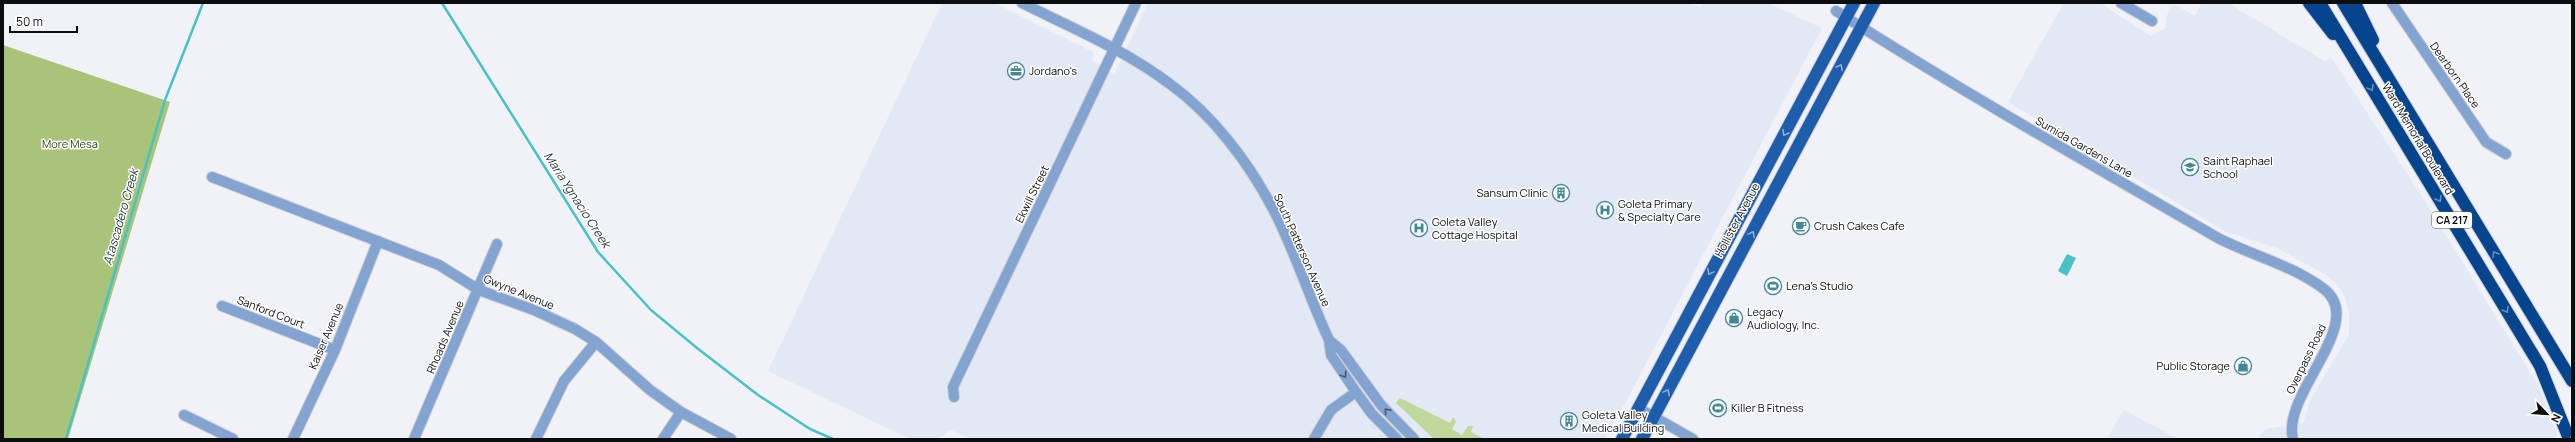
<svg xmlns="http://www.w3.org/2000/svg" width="2575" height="442" viewBox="0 0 2575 442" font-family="Manrope,sans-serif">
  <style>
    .built { fill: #e3e8f5 }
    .green { fill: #c1d89c }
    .forest { fill: #a8c478 }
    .water { fill: #48c2c4 }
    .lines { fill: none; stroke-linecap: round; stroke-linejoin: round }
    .stream { stroke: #48c2c4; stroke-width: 2.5 }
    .minor-casing { stroke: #cccdd3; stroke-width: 12 }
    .major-casing { stroke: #cccdd3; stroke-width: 14 }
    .highway-casing { stroke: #cccdd3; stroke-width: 14 }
    .minor { stroke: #83a3d0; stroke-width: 10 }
    .major { stroke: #1d5dac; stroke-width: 12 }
    .highway { stroke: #04458d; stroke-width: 12 }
    .rail { stroke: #808286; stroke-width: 2.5; stroke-dasharray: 8 4; stroke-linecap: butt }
    .oneway { stroke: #8eaed6 }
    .oneway2 { stroke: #688fbb }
    .oneway3 { stroke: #485870 }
    .labels { text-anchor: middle; stroke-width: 3; stroke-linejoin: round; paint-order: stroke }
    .shield { fill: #fff; stroke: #555657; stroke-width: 1 }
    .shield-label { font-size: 10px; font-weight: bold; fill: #0c0d0f }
    .poi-label { font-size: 11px; fill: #0c0d0f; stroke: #fff; text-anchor: start }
    .street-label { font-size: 11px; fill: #0c0d0f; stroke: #fff }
    .park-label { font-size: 11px; fill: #34450d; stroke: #fff }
    .water-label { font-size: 12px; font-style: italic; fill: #1d3233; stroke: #fff }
  </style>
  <rect width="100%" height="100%" fill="#f0f2f8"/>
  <!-- built -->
  <path class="built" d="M942,3H995L1093,52V61L1114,74L1148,3H1689L1700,7L1705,3H1768L1822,28L1628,398L1604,439H970L951,430L937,439H910L768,371Z
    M2064,3H2100L2151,36L2166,28L2167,15L2174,4L2195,16L2202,3H2228L2326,62L2330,56L2425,201L2539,387L2557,434L2556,439H2257L2266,429L2303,423L2310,401L2349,334V313L2345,297L2336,283L2326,275L2277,248L2226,232L2008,102Z
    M2124,410L2178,439H2107Z"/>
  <!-- green -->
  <path class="green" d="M1400,398L1450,423L1453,417L1456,422L1452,429L1462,435L1468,426H1473L1471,432L1484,439H1434L1396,403Z"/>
  <!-- forest -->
  <path class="forest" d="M3,45L170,102L68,439H3Z"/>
  <!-- water -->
  <path class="water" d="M2067,254L2076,258L2067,276L2058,271Z"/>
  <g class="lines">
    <!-- stream -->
    <path class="stream" d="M442,3L598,252L651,310L697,348L758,395L810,429L833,439
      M66,439L165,100L203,3"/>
    <!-- minor casing -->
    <g class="minor-casing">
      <path id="minor" d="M1022,3C1072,28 1125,50 1170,84C1213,115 1249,163 1273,209C1295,251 1309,297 1329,340L1331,355L1356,392L1372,414L1397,439
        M2121,3L2152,21
        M2392,3L2486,142L2506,154
        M1836,11C1961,91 2090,164 2218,238C2253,256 2292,265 2324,289C2368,323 2281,394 2293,439
        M212,177L439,265L479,290L534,310L575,329L596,342L650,390L681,412L731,439
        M222,306L335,350
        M1329,340L1341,350L1381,405L1414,439
        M954,397L953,387L1136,3
        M1638,408L1693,439
        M184,415L233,439
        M293,439L335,350L378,241
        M414,439L497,244
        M536,439L564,381L596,342
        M663,439L681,412
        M1314,439L1331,410L1356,392"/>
    </g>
    <!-- major casing -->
    <g class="major-casing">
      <path id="major" d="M1622,439L1854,3
        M1642,439L1874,3"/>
    </g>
    <!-- highway casing -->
    <g class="highway-casing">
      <path id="highway" d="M2309,3L2333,34
        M2320,3L2540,366L2569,439
        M2343,3L2572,381
        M2355,3L2373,40"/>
    </g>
    <!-- minor -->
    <use href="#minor" class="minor"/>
    <!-- major -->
    <use href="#major" class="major"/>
    <!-- highway -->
    <use href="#highway" class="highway"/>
    <!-- rail -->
    <path class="rail" d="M2571,439L2572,436"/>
  </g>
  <!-- one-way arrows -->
  <defs><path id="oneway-chevron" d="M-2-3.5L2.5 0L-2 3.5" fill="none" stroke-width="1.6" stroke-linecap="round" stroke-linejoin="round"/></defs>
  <g class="oneway">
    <use href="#oneway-chevron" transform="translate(1840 67) rotate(-62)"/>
    <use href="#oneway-chevron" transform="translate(1785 133) rotate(119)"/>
    <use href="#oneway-chevron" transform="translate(1752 234) rotate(-62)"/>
    <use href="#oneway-chevron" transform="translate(1710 272) rotate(118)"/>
    <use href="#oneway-chevron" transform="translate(1667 392) rotate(-62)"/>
  </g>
  <g class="oneway2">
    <use href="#oneway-chevron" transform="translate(2371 88) rotate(59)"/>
    <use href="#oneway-chevron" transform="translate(2439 199) rotate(59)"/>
    <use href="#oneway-chevron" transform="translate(2495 254) rotate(-121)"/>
    <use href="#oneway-chevron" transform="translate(2506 310) rotate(59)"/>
  </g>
  <g class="oneway3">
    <use href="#oneway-chevron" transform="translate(1344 375) rotate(56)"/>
    <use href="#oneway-chevron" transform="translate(1387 411) rotate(-131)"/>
  </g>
  <!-- icons -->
  <defs>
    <g id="office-ring" transform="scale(0.9)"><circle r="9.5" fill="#fff" stroke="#448896" stroke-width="1.5"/><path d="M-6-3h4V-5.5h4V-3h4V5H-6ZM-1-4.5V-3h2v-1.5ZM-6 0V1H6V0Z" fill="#448896"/></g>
    <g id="school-ring" transform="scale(0.9)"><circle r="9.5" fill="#fff" stroke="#448896" stroke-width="1.5"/><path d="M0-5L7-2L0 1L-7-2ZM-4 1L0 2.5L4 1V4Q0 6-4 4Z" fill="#448896"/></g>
    <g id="building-ring" transform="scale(0.9)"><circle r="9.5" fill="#fff" stroke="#448896" stroke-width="1.5"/><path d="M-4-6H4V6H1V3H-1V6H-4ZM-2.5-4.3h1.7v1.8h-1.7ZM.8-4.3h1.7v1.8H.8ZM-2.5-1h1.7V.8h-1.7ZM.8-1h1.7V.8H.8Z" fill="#448896"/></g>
    <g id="hospital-ring" transform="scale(0.9)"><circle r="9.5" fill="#fff" stroke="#448896" stroke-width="1.5"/><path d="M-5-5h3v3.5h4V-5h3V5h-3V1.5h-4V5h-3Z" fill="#448896"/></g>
    <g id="cafe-ring" transform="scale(0.9)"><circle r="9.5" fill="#fff" stroke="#448896" stroke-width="1.5"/><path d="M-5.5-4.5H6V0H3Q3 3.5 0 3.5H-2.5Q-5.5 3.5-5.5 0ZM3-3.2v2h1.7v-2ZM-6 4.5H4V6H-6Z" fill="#448896"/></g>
    <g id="stadium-ring" transform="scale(0.9)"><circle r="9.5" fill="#fff" stroke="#448896" stroke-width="1.5"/><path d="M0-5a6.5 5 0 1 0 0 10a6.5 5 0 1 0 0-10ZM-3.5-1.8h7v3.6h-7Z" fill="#448896"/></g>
    <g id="shop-ring" transform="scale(0.9)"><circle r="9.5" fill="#fff" stroke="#448896" stroke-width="1.5"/><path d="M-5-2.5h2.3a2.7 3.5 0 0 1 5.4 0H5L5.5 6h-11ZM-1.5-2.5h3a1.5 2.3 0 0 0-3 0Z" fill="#448896"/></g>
  </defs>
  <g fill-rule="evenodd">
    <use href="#office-ring" x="1016" y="71"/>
    <use href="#school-ring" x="2190" y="167"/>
    <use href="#building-ring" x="1561" y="193"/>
    <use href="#hospital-ring" x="1605" y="210"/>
    <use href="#cafe-ring" x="1801" y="226"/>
    <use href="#hospital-ring" x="1419" y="228"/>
    <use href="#stadium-ring" x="1773" y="286"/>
    <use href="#shop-ring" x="1734" y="318"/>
    <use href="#shop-ring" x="2243" y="366"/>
    <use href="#stadium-ring" x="1718" y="408"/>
    <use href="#building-ring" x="1569" y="421"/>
  </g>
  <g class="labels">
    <!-- shield labels -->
    <rect class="shield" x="2432" y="212" width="40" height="16" rx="3"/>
    <g class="shield-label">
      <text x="2452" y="224">CA 217</text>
    </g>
    <!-- poi labels -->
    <g class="poi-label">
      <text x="1029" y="75">Jordano's</text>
      <text x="2203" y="165">Saint Raphael<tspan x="2203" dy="13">School</tspan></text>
      <text x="1548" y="197" text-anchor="end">Sansum Clinic</text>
      <text x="1618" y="208">Goleta Primary<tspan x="1618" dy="13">&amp; Specialty Care</tspan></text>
      <text x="1432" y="226">Goleta Valley<tspan x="1432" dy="13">Cottage Hospital</tspan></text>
      <text x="1814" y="230">Crush Cakes Cafe</text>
      <text x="1786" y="290">Lena's Studio</text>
      <text x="1747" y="316">Legacy<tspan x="1747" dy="13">Audiology, Inc.</tspan></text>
      <text x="2230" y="370" text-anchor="end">Public Storage</text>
      <text x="1731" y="412">Killer B Fitness</text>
      <text x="1582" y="419">Goleta Valley<tspan x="1582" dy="13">Medical Building</tspan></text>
    </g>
    <!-- street labels -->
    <g class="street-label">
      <text transform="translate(2455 75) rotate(55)" y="4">Dearborn Place</text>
      <text transform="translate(2418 139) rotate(59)" y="4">Ward Memorial Boulevard</text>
      <text transform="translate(2084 147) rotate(30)" y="4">Sumida Gardens Lane</text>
      <text transform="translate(1032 194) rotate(-64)" y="4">Ekwill Street</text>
      <text transform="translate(1737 220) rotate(-62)" y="4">Hollister Avenue</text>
      <text transform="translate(1302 250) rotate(66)" y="4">South Patterson Avenue</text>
      <text transform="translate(519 292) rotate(22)" y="4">Gwyne Avenue</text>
      <text transform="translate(271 312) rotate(21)" y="4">Sanford Court</text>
      <text transform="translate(326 336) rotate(-67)" y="4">Kaiser Avenue</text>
      <text transform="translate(445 337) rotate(-67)" y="4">Rhoads Avenue</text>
      <text transform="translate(2306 359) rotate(-64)" y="4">Overpass Road</text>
    </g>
    <!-- park labels -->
    <g class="park-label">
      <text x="70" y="148">More Mesa</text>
    </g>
    <!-- water labels -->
    <g class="water-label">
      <text transform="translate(577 200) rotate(57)" y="4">Maria Ygnacio Creek</text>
      <text transform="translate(121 217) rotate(-74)" y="4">Atascadero Creek</text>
    </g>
  </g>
  <!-- border -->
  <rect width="2575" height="442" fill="none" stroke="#0c0d0f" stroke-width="8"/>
  <!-- north arrow -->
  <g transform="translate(2547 414) rotate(115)" stroke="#ffffff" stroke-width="3" paint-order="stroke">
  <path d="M0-3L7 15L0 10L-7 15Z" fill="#0c0d0f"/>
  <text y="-6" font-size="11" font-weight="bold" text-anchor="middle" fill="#0c0d0f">N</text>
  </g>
  <!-- scale -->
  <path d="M10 26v6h67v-6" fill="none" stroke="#0c0d0f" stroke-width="2"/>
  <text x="16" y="26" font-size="12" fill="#0c0d0f" stroke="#ffffff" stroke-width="3" paint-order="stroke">50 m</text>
</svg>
